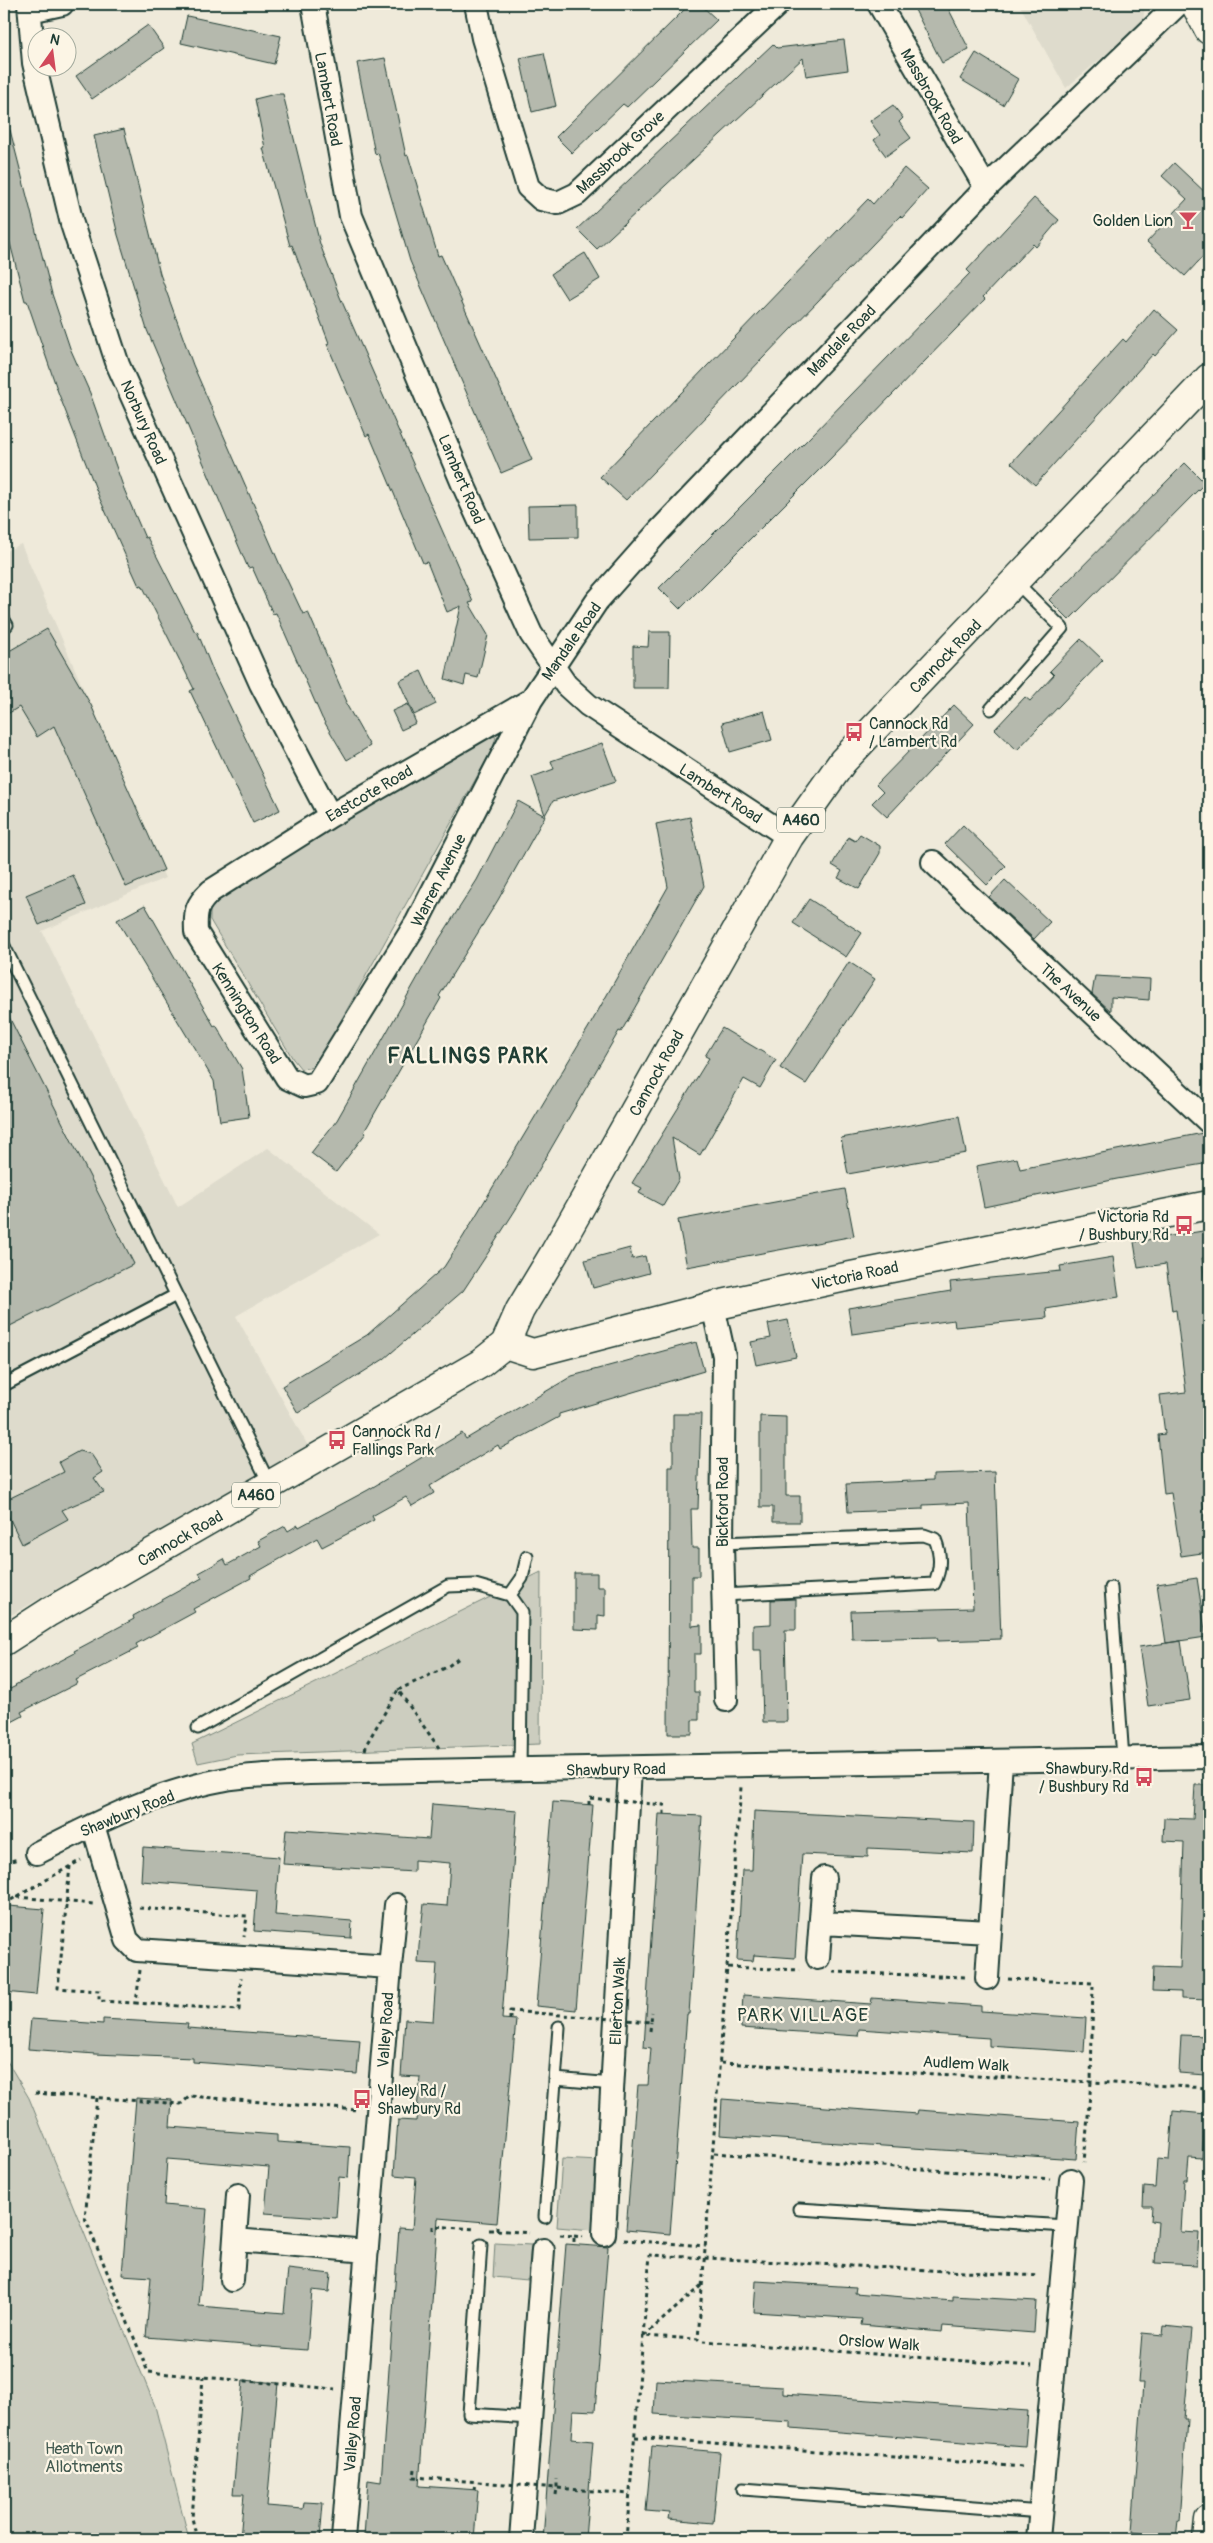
<svg xmlns="http://www.w3.org/2000/svg" width="1213" height="2543" viewBox="0 0 1213 2543" font-family="Pangolin,sans-serif">
  <style>
    .built { fill: #dedbcc }
    .green { fill: #cccdbf; stroke: #76857a }
    .building { fill: #b5b9ad; stroke: #1f3d34 }
    .lines { fill: none; stroke-linecap: round; stroke-linejoin: round }
    .service-casing { stroke: #1f3d34; stroke-width: 15 }
    .minor-casing { stroke: #1f3d34; stroke-width: 26 }
    .tertiary-casing { stroke: #1f3d34; stroke-width: 31 }
    .trunk-casing { stroke: #1f3d34; stroke-width: 31 }
    .path { stroke: #1f3d34; stroke-width: 3; stroke-dasharray: 4 4; stroke-linecap: butt }
    .service { stroke: #fcf5e5; stroke-width: 11 }
    .minor { stroke: #fcf5e5; stroke-width: 22 }
    .tertiary { stroke: #fcf5e5; stroke-width: 28 }
    .trunk { stroke: #fcf5e5; stroke-width: 28 }
    .path-bridge { stroke: #1f3d34; stroke-width: 3; stroke-dasharray: 4 4; stroke-linecap: butt }
    .labels { text-anchor: middle; stroke-width: 4.5; stroke-linejoin: round; paint-order: stroke }
    .shield { fill: #fcf5e5; stroke: #617469; stroke-width: 1 }
    .shield-label { font-size: 15px; font-weight: bold; fill: #1f3d34 }
    .street-label { font-size: 16px; fill: #1f3d34; stroke: #fcf5e5 }
    .poi-label { font-size: 16px; fill: #1f3d34; stroke: #fcf5e5; text-anchor: end }
    .park-label { font-size: 16px; fill: #425a50; stroke: #fcf5e5 }
    .quarter-label { font-size: 19px; letter-spacing: 1px; fill: #1f3d34; stroke: #fcf5e5 }
    .district-label { font-size: 21px; font-weight: bold; letter-spacing: 1px; fill: #1f3d34; stroke: #fcf5e5 }
  </style>
  <rect width="100%" height="100%" fill="#efeada"/>
  <filter id="ink" filterUnits="userSpaceOnUse"><feTurbulence type="fractalNoise" baseFrequency=".02" numOctaves="2"/><feDisplacementMap in="SourceGraphic" scale="10" xChannelSelector="R" yChannelSelector="G"/><feConvolveMatrix kernelMatrix="1 2 1 2 8 2 1 2 1" color-interpolation-filters="sRGB"/></filter>
  <g filter="url(#ink)">
    <!-- built -->
    <path class="built" d="M1019,4H1145L1143,23L1066,88Z
      M21,544L165,878L42,931L178,1207L268,1148L379,1234L236,1316L308,1446L4,1619V552Z"/>
    <!-- green -->
    <path class="green" d="M488,734L496,737L493,748L315,1067L301,1069L293,1059L210,920V908L219,897Z
      M541,1572L540,1744L237,1755L198,1763L192,1744Z
      M4,2056L29,2098L155,2406L189,2539H4Z
      M562,2159L598,2161L593,2230L557,2227Z
      M495,2243L531,2245L528,2280L493,2277Z"/>
    <!-- building -->
    <path class="building" d="M690,4H700L717,20L627,107L623,104L572,153L556,137Z
      M912,4H946L969,49L942,63Z
      M187,16L281,36L274,64L181,43Z
      M148,25L164,48L92,99L76,76Z
      M844,40L848,70L806,76L803,58L597,249L577,229L773,44L777,48Z
      M544,53L556,106L532,112L520,58Z
      M976,53L1018,79L1003,105L960,79Z
      M385,58L406,156L408,155L438,256L441,255L532,460L501,473L410,261L378,153L375,154L357,63Z
      M275,94H283L320,244L340,297L456,562L473,602L469,603L488,635L478,678L466,675L464,685L445,679L461,606L447,612L427,562L423,563L369,434L366,436L327,344L329,343L292,245L290,246L263,148H265L255,99Z
      M893,105L903,118L899,122L911,138L886,156L874,140L880,135L870,121Z
      M124,129L160,274L193,365L280,565L303,614L308,612L347,702H345L370,746L347,760L322,718L276,613L273,614L252,567L248,568L147,330L118,235L94,136Z
      M10,130L52,294L70,348L90,393L124,489L145,538L147,537L195,632L197,631L213,671L280,810L253,823L190,691L194,689L142,585L139,586L99,497L58,392L27,301H25L4,220V131Z
      M1174,163L1209,196V250L1185,276L1147,242L1187,199L1162,176Z
      M904,168L928,189L902,218L900,216L626,500L600,477L868,199L873,204Z
      M1034,198L1059,220L1036,247L1033,244L983,297L985,299L831,458L680,609L659,588L810,437L970,273L967,270Z
      M585,253L600,279L567,299L551,274Z
      M1154,309L1178,330L1155,356L1153,354L1035,485L1011,463L1123,339L1126,342Z
      M1185,463L1205,483L1069,620L1049,600Z
      M578,505V537L529,538L528,506Z
      M47,629L91,705L164,870L126,887L54,726L37,737L19,707L4,716V654Z
      M649,632H670L669,688H633V646L648,647Z
      M1081,639L1103,660L1017,750L995,729L1025,697L1030,701L1054,675L1050,671Z
      M421,671L436,704L414,715L399,681Z
      M408,704L416,723L401,730L392,711Z
      M954,705L974,724L887,817L872,803L883,792L876,785Z
      M764,711L772,740L730,752L722,723Z
      M602,743L616,781L553,801L545,815L532,777L554,769L551,761Z
      M518,801L545,816L498,900L439,996L441,998L364,1132L366,1133L336,1172L311,1153L337,1120L440,938L477,880Z
      M690,817L704,886L621,1032L619,1031L516,1209L488,1253L463,1291L384,1359L298,1413L282,1386L367,1335L444,1267L463,1237L590,1025L668,887L656,824Z
      M963,825L1006,866L987,885L945,844Z
      M860,834L880,846V853L859,889L838,878L842,871L832,865L848,837L855,841Z
      M73,875L86,905L39,925L26,895Z
      M1005,880L1050,922L1034,939L989,897Z
      M809,899L862,933L846,957L793,923Z
      M145,905L214,1026L216,1025L242,1069L249,1117L220,1121L214,1081L117,920Z
      M849,962L875,979L806,1084L780,1068Z
      M1095,976L1150,979L1149,1000L1111,997V1011L1092,994Z
      M4,1007L134,1264L4,1329Z
      M722,1028L776,1060L760,1088L744,1079L700,1155L672,1138L679,1179L663,1206L639,1193L642,1188L632,1183L709,1058L705,1056Z
      M959,1116L966,1153L848,1174L841,1138Z
      M1203,1133L1209,1135V1163L1117,1179L984,1207L976,1166L1017,1158L1020,1169Z
      M845,1189L854,1236L687,1267L678,1220Z
      M1209,1230V1257L1202,1258L1209,1318V1495L1202,1496L1209,1552L1181,1556L1171,1493L1164,1494L1158,1435L1165,1434L1160,1395L1186,1392L1176,1310L1172,1311L1166,1264L1138,1268L1134,1242Z
      M630,1248L632,1259L645,1256L649,1273L593,1288L585,1260Z
      M1113,1257L1119,1297L1046,1309L1047,1318L955,1327L954,1320L852,1334L848,1308L951,1291L950,1282L1061,1271L1060,1266Z
      M788,1320L796,1357L756,1365L751,1342L771,1338L768,1324Z
      M696,1342L704,1371L559,1414V1417L500,1449L498,1445L430,1486L434,1493L412,1506L406,1497L372,1516L374,1520L322,1547L317,1538L250,1576L251,1578L193,1609L195,1612L136,1644L138,1648L76,1680L78,1683L21,1712L23,1716L4,1726V1677L10,1689L16,1686L15,1685L75,1653L74,1651L134,1619L133,1616L202,1578L199,1573L224,1559L227,1565L261,1546L258,1541L285,1526L288,1531L298,1525L299,1527L368,1490L462,1433L466,1439L572,1376Z
      M673,1414H701L698,1509H691L692,1548H699V1576H692V1626L701,1625V1654H694V1692H699V1720H692V1734H668L669,1467H673Z
      M760,1416L786,1417V1496H800V1522H773V1507H760Z
      M79,1451L91,1454L103,1472L94,1478L104,1492L62,1510L68,1519L22,1544L4,1507V1501L64,1472L59,1462Z
      M995,1472L1001,1639L938,1641L937,1637L852,1639L851,1611L973,1608L969,1503L923,1505V1509L848,1512L846,1484L933,1480V1474Z
      M574,1573H597V1587H605V1616L598,1615V1630L574,1629Z
      M1197,1578L1206,1637L1166,1643L1157,1584Z
      M796,1599V1630H785L787,1722H763L761,1650H753V1625L771,1624V1600Z
      M1181,1641L1190,1700L1148,1706L1139,1647Z
      M1195,1785H1209V2000L1181,1999V1992L1152,1991L1153,1967L1180,1968L1184,1842L1163,1841L1164,1818L1193,1819Z
      M553,1802L593,1805L576,2010L536,2006Z
      M432,1804L517,1811L502,2019L516,2020L497,2223L438,2218L419,2486L478,2490L474,2539H387L364,2537L368,2480L381,2482L399,2228L412,2229L416,2177L394,2175L398,2120L416,2121L420,2077L401,2076L405,2019L433,2021L437,1964L418,1963L419,1945L424,1904L447,1906L450,1863L414,1860V1872L283,1864L286,1829L429,1839Z
      M754,1811L974,1822L973,1853L868,1848V1857L802,1854L795,1958L754,1955L753,1961L737,1960L742,1870H752Z
      M659,1814L702,1816L689,2014H687L670,2234L626,2230L638,2085H648L651,2048L644,2047Z
      M143,1847L279,1857L275,1915L352,1921L351,1938L254,1931L257,1890L141,1881Z
      M9,1906L44,1909L36,1995L4,1992Z
      M743,1995L871,2004L872,1998L981,2006V2011L1086,2018L1084,2052L989,2046V2038L859,2029L858,2036L741,2028Z
      M31,2019L103,2024V2019L188,2024L187,2028L360,2040L357,2074L193,2062V2058L95,2054L28,2049Z
      M1181,2035L1207,2036L1205,2075L1179,2073Z
      M136,2098L172,2100L170,2127L277,2135V2142L350,2147L348,2178L339,2177L336,2218L265,2213L269,2167L167,2159L164,2205L207,2209L199,2306L284,2313L288,2269L331,2274L329,2292L312,2290L307,2350L146,2337L151,2277L122,2275Z
      M722,2099L917,2114L918,2110L1079,2122L1076,2159L720,2135Z
      M1173,2111L1206,2114L1202,2158L1189,2157L1187,2180H1184L1181,2232L1199,2233L1197,2265L1155,2263L1158,2222L1151,2221L1152,2206H1143L1144,2187L1155,2188L1157,2159L1169,2160Z
      M566,2244L608,2247L595,2411L573,2410L571,2439L593,2441L585,2539H543Z
      M756,2281L856,2287L855,2293L953,2301V2296L1036,2301L1034,2333L943,2326L942,2332L861,2325L862,2319L754,2312Z
      M1164,2326L1192,2329L1184,2419H1187L1180,2521L1178,2520L1176,2539L1145,2538L1146,2534L1132,2532L1143,2383H1138L1142,2333L1163,2335Z
      M243,2380L278,2383L267,2506L303,2509L304,2502L323,2503L320,2539H240L244,2494H233Z
      M656,2380L783,2387V2394L1028,2411L1025,2447L791,2428V2422L654,2414Z
      M652,2446L720,2452L713,2523L669,2519L670,2513L646,2511Z"/>
    <g class="lines">
      <!-- service casing -->
      <g class="service-casing">
        <path id="service" d="M4,620L7,625
          M991,709L1062,628L1016,582
          M4,946L270,1485
          M4,1385L176,1295
          M722,1543L924,1535L935,1539C941,1554 941,1570 934,1584L723,1595
          M1111,1588L1123,1759
          M510,1595L522,1578L527,1557
          M198,1728L448,1586L475,1585L510,1595L522,1612L520,1770
          M555,2079L613,2084
          M799,2209L1066,2226
          M545,2217L559,2027
          M481,2245L469,2414L530,2418
          M743,2489L1041,2512"/>
      </g>
      <!-- minor casing -->
      <g class="minor-casing">
        <path id="minor" d="M29,4L34,63L72,224L118,365L261,684L330,816
          M313,4L351,216L463,484L531,634L566,685L588,705L789,837
          M476,4L483,38L528,187L541,199L558,203L577,194L778,4
          M879,4L986,188
          M30,11L62,4
          M531,700L330,816L211,891C196,905 195,911 196,932L287,1078L304,1086L317,1083L417,922L531,700L597,601L659,531L986,188L1178,4
          M933,862L1209,1122
          M713,1306L724,1356L722,1543L726,1700
          M93,1825L127,1940L137,1950L390,1967L343,2539
          M37,1853C96,1823 156,1792 221,1780C249,1774 280,1775 309,1773L1209,1757
          M822,1923L990,1932
          M818,1958L824,1878
          M390,1967L396,1905
          M987,1978L1001,1761
          M604,2234L630,1769
          M236,2240L367,2251
          M232,2280L238,2195
          M521,2539L543,2250
          M1038,2539L1071,2180"/>
      </g>
      <!-- tertiary casing -->
      <g class="tertiary-casing">
        <path id="tertiary" d="M1195,4L1209,30
          M505,1344L533,1353L713,1306L841,1278L1209,1205
          M1207,2539L1209,2520"/>
      </g>
      <!-- trunk casing -->
      <g class="trunk-casing">
        <path id="trunk" d="M4,1641L49,1612L480,1364L505,1344L520,1310L555,1252L789,837L843,761L1209,378"/>
      </g>
      <!-- path -->
      <path class="path" d="M398,1690L447,1667L459,1658
        M365,1750L367,1743L398,1690L439,1748
        M4,1863L18,1859
        M70,1866L58,1988L99,1991V2001L136,2003
        M17,1897L93,1904
        M4,1904L81,1860
        M139,1908L247,1916L244,1937
        M728,1967L800,1970
        M140,1970L136,2003L239,2010L241,1978
        M833,1972L965,1977
        M1008,1979L1093,1983L1091,2082L1084,2162
        M650,2031L651,2022
        M721,2063L1209,2088
        M35,2093L181,2104L190,2096L357,2110
        M97,2098L85,2218L148,2372L335,2389
        M714,2153L1050,2179
        M433,2230V2226L475,2229
        M489,2230H497V2223
        M497,2230L529,2233
        M560,2235L574,2236V2244
        M574,2236L583,2237
        M624,2240L706,2246
        M643,2336L650,2255L1040,2276
        M644,2336L703,2284
        M703,2341L1032,2366
        M635,2437L1023,2467
        M474,2490L475,2482
        M556,2495L557,2488L630,2494
        M197,2539L192,2518L203,2377
        M626,2539L643,2336L698,2339L741,1787"/>
      <!-- service -->
      <use href="#service" class="service"/>
      <!-- minor -->
      <use href="#minor" class="minor"/>
      <!-- tertiary -->
      <use href="#tertiary" class="tertiary"/>
      <!-- trunk -->
      <use href="#trunk" class="trunk"/>
      <!-- path-bridge -->
      <path class="path-bridge" d="M589,1805V1798L664,1805V1814
        M510,2020V2011L651,2022L652,2012
        M415,2469L414,2477L557,2488V2479"/>
    </g>
  </g>
  <!-- icons -->
  <defs>
    <g id="bar-bare" transform="scale(1.5)"><path d="M-6-5H6L.8 .8V4.5H3.5V6h-7V4.5H-.8V.8Z" fill="#d1495b" stroke="#fcf5e5" stroke-width="2.5" paint-order="stroke"/></g>
    <g id="bus-bare" transform="scale(1.5)"><path d="M-5-6H5V4H4V6H2V4H-2V6H-4V4H-5ZM-3.5-4V0h7V-4ZM-3.5 1.2v1.5H-2V1.2ZM2 1.2v1.5H3.5V1.2Z" fill="#d1495b" stroke="#fcf5e5" stroke-width="2.5" paint-order="stroke"/></g>
  </defs>
  <g fill-rule="evenodd">
    <use href="#bar-bare" x="1188" y="220"/>
    <use href="#bus-bare" x="854" y="732"/>
    <use href="#bus-bare" x="1184" y="1225"/>
    <use href="#bus-bare" x="337" y="1440"/>
    <use href="#bus-bare" x="1144" y="1777"/>
    <use href="#bus-bare" x="362" y="2099"/>
  </g>
  <g class="labels">
    <!-- shield labels -->
    <g class="shield">
      <rect x="777" y="807.5" width="48" height="25" rx="4"/>
      <rect x="232" y="1482.5" width="48" height="25" rx="4"/>
    </g>
    <g class="shield-label">
      <text x="801" y="825">A460</text>
      <text x="256" y="1500">A460</text>
    </g>
    <!-- street labels -->
    <g class="street-label">
      <text transform="translate(932 96) rotate(60)" y="6">Massbrook Road</text>
      <text transform="translate(329 99) rotate(80)" y="6">Lambert Road</text>
      <text transform="translate(620 152) rotate(-43)" y="6">Massbrook Grove</text>
      <text transform="translate(841 340) rotate(-46)" y="6">Mandale Road</text>
      <text transform="translate(144 422) rotate(66)" y="6">Norbury Road</text>
      <text transform="translate(462 479) rotate(67)" y="6">Lambert Road</text>
      <text transform="translate(571 641) rotate(-55)" y="6">Mandale Road</text>
      <text transform="translate(945 656) rotate(-46)" y="6">Cannock Road</text>
      <text transform="translate(369 793) rotate(-30)" y="6">Eastcote Road</text>
      <text transform="translate(721 793) rotate(33)" y="6">Lambert Road</text>
      <text transform="translate(438 880) rotate(-63)" y="6">Warren Avenue</text>
      <text transform="translate(1071 992) rotate(43)" y="6">The Avenue</text>
      <text transform="translate(247 1013) rotate(58)" y="6">Kennington Road</text>
      <text transform="translate(656 1073) rotate(-61)" y="6">Cannock Road</text>
      <text transform="translate(855 1275) rotate(-12)" y="6">Victoria Road</text>
      <text transform="translate(722 1502) rotate(-90)" y="6">Bickford Road</text>
      <text transform="translate(180 1538) rotate(-30)" y="6">Cannock Road</text>
      <text transform="translate(616 1769) rotate(-1)" y="6">Shawbury Road</text>
      <text transform="translate(127 1813) rotate(-22)" y="6">Shawbury Road</text>
      <text transform="translate(617 2001) rotate(-87)" y="6">Ellerton Walk</text>
      <text transform="translate(385 2030) rotate(-86)" y="6">Valley Road</text>
      <text transform="translate(966 2063) rotate(3)" y="6">Audlem Walk</text>
      <text transform="translate(879 2342) rotate(4)" y="6">Orslow Walk</text>
      <text transform="translate(352 2434) rotate(-85)" y="6">Valley Road</text>
    </g>
    <!-- poi labels -->
    <g class="poi-label">
      <text x="1173" y="226">Golden Lion</text>
      <text x="869" y="729" text-anchor="start">Cannock Rd<tspan x="869" dy="18">/ Lambert Rd</tspan></text>
      <text x="1169" y="1222">Victoria Rd<tspan x="1169" dy="18">/ Bushbury Rd</tspan></text>
      <text x="352" y="1437" text-anchor="start">Cannock Rd /<tspan x="352" dy="18">Fallings Park</tspan></text>
      <text x="1129" y="1774">Shawbury Rd<tspan x="1129" dy="18">/ Bushbury Rd</tspan></text>
      <text x="377" y="2096" text-anchor="start">Valley Rd /<tspan x="377" dy="18">Shawbury Rd</tspan></text>
    </g>
    <!-- park labels -->
    <g class="park-label">
      <text x="84" y="2454">Heath Town<tspan x="84" dy="18">Allotments</tspan></text>
    </g>
    <!-- quarter labels -->
    <g class="quarter-label">
      <text x="803" y="2021">PARK VILLAGE</text>
    </g>
    <!-- district labels -->
    <g class="district-label">
      <text x="468" y="1063">FALLINGS PARK</text>
    </g>
  </g>
  <!-- margin -->
  <rect width="1213" height="2543" fill="none" stroke="#fcf5e5" stroke-width="20"/>
  <rect x="10" y="10" width="1193" height="2523" fill="none" stroke="#1f3d34" stroke-width="2" filter="url(#ink)"/>
  <!-- north arrow -->
  <g transform="translate(52 52) rotate(14)"><circle r="24" fill="#fcf5e5" stroke="#a4ab9e"/>
  <path d="M0-4L9 19L0 12L-9 19Z" fill="#d1495b"/>
  <text y="-8" font-size="14" font-weight="bold" text-anchor="middle" fill="#1f3d34">N</text>
  </g>
</svg>
